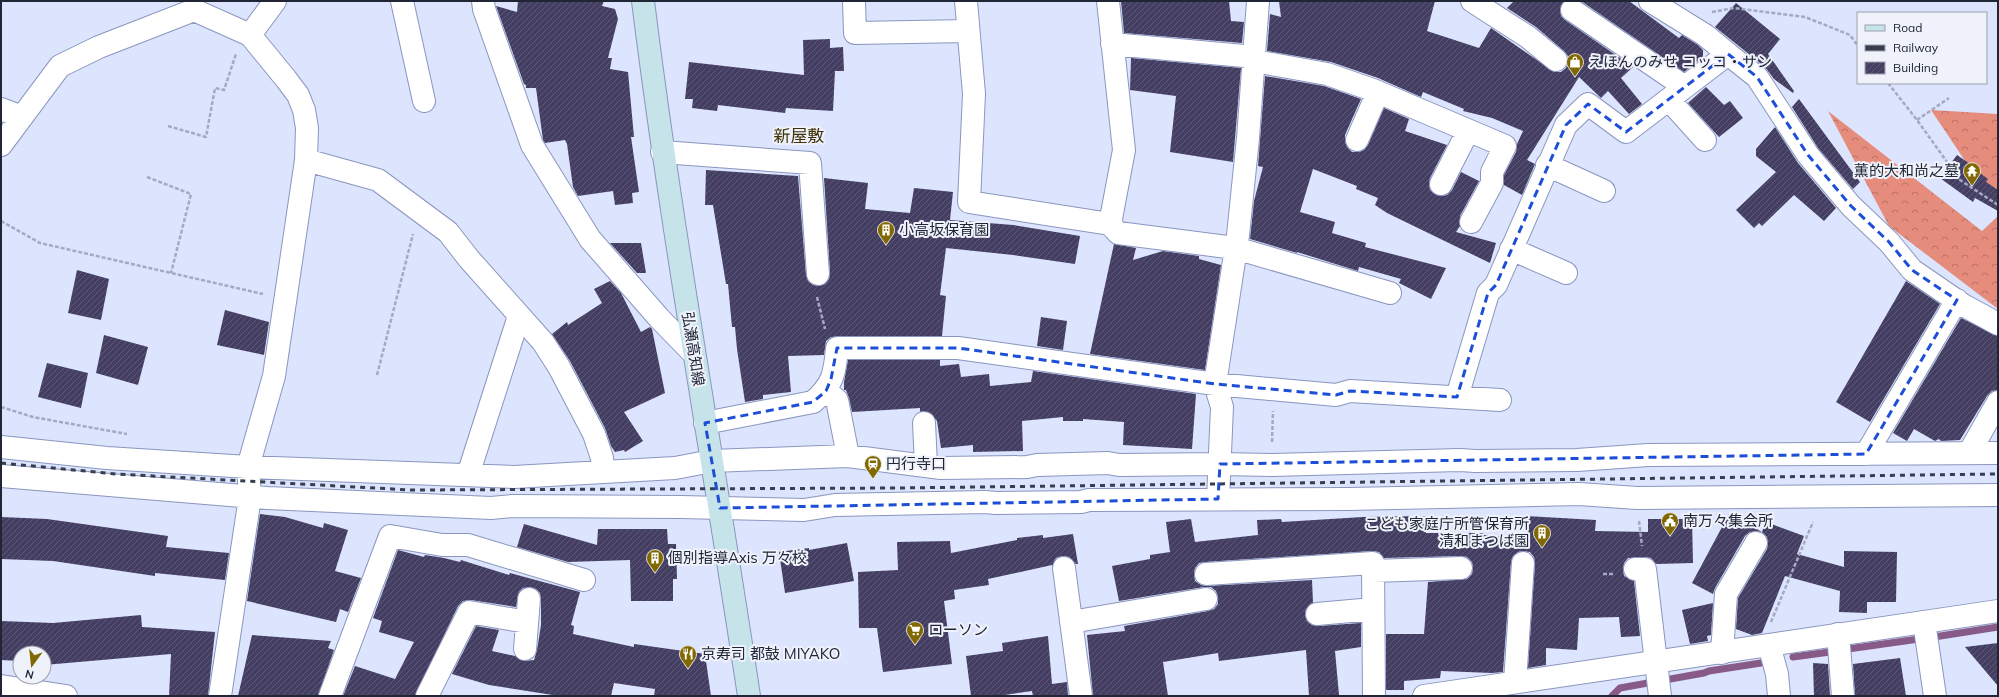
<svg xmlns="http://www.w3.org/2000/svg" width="1999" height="697" viewBox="0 0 1999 697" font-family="Mulish,'Noto Sans JP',sans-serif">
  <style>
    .forest { fill: url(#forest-crowns) }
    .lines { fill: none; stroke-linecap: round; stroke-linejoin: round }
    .stream { stroke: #875a88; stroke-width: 7 }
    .building { fill: url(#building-hatch) }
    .minor-casing { stroke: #8a96be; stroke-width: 24 }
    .tertiary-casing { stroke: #8a96be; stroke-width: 24 }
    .secondary-casing { stroke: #8a96be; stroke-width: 24 }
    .path { stroke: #a3aac1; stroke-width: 2.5; stroke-dasharray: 4 2; stroke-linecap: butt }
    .minor { stroke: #fff; stroke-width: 22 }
    .tertiary { stroke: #fff; stroke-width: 22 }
    .secondary { stroke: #c5e3e8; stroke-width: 22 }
    .rail { stroke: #383d4f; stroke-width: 3; stroke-dasharray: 5 5; stroke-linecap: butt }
    .marked { fill: none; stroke: #1d4ed8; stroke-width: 3; stroke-dasharray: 8 5; stroke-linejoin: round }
    .labels { text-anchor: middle; stroke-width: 4; stroke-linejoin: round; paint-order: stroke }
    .poi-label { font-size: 15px; fill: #212636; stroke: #eff2fb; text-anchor: start }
    .street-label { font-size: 15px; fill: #212636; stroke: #eff2fb }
    .quarter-label { font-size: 17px; fill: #3f3208; stroke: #eff2fb }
  </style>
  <defs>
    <pattern id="forest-crowns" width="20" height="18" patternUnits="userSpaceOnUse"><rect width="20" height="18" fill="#e68c7c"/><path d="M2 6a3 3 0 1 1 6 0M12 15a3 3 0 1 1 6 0" fill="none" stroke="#ba7266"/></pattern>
    <pattern id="building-hatch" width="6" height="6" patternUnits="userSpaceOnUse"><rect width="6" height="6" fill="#443e63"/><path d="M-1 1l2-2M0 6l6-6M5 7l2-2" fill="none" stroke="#5c5876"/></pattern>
  </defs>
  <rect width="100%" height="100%" fill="#dce4fe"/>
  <!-- forest -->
  <path class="forest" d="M1931,110L1998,114V210Z
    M1828,111L1982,231L1998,216V309L1889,226Z"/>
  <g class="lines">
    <!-- stream -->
    <path class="stream" d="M1934,637L1998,627
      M1848,649L1919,639
      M1793,657L1830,652
      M1612,696L1620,688L1704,673L1709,671L1761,663"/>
  </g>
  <!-- building -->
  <path class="building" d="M518,1H604L602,6L615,9L618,19L608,58H612L610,69L628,72L634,137H631L639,192L632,193L633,203L615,205L613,191L578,196L573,187L567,144L565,140L545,143L543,140L536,88H526V85L524,84L496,6L517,12Z
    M1121,1H1229L1231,21L1244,22L1242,43L1124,33Z
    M1279,1H1435L1427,31L1479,48L1491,28L1554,72H1561L1566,68L1568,62V56L1564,51L1536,27L1507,8L1514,1H1564L1560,9L1561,16L1565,20L1633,67L1621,78L1642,104L1629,114L1608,91L1601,98L1579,77L1527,160L1535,164L1522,195L1504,185V175L1516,152L1517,144L1523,131L1492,118L1463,111L1464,109L1423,92L1421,97L1378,78L1331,62L1267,51L1270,14L1281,17Z
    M1581,1H1629L1679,38L1682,35L1698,45L1703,50V57L1684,72Z
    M1736,3L1780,39L1768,54L1794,91L1793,93L1774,79L1765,67L1715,27Z
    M830,39V48L843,47L844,71H835L833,111L786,108L785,113L718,105L717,111L692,108L693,99H685L689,62L804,75L803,40Z
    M1131,58L1241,68L1233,162L1170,152L1176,96L1130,90Z
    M1265,76L1324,86L1361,99L1345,135V141L1347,147L1352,152H1359L1364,150L1368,145L1384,108L1409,119L1405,131L1447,145L1430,178L1429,184L1430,190L1436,195L1442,196L1447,195L1452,190L1461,172L1479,181L1460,216V226L1456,232L1496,243L1490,263L1387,213L1375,205L1378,198L1356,189L1357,186L1313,169L1300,212L1335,222L1332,233L1366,243L1365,247L1446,268L1431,299L1399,283L1401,279L1359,267L1358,271L1297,252V253L1250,239L1254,201L1263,167L1258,166Z
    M1706,87L1724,105L1730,101L1743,118L1719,137L1688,103Z
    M1799,99L1860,182L1853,189L1818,148L1792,107Z
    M1775,127L1798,163L1836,208L1824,221L1794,195L1762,226L1759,223L1754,228L1736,210L1776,172L1756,156V149Z
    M1957,155L1973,166V168L1988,179L1986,182L1998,190V211L1975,198L1973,202L1940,178Z
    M706,170L798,176L806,275L808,281L813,285L819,286L825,284L829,279L830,273L824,178L868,183L865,209L910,213L914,188L953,192L950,220L1013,225L1080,236L1075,264L1013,255L946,248L940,295L946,296L942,336L831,337L826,341L824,355L788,356L791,392L763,395V399L745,402L737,349L735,327H732L728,284H726L713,205H705Z
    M610,243H641L646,273H637Z
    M1114,244L1136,248L1133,260L1163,251L1199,256V259L1221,265L1205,370L1090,354Z
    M77,270L109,279L101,320L68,313Z
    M610,281L621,293L641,332L650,327L652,329L665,393L624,412L643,441L625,452L624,450L615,452L611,446L605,428L570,361L552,334L567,322L568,325L602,303L594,289Z
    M1906,281L1940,304L1870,422L1836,402Z
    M225,310L269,322L264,355L217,345Z
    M1041,317L1067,321L1063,350L1037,346Z
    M1961,318L1998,336V390L1992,391L1987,396L1960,440L1941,441L1939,439L1935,441L1914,429L1907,441L1893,433Z
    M104,335L148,347L138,385L96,373Z
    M848,360H940V366L959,364L961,377L989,374L990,386L1031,382L1033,371L1196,394L1192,449L1123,445L1124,422L1083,419V421H1063V417L1022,421L1023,451L973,452V445L941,448L937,421L929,412H920V408L852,412L849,398L846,390H844V382Z
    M47,363L88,373L81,408L38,397Z
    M260,514L285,517L323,528L324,523L348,530L335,571L361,578L348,612L340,609L336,622L247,601Z
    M1729,514L1762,532L1766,522L1804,536L1797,554L1844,567V551L1897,552L1896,602H1867V613L1839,612L1840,591L1785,576L1762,633L1752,635L1736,629L1738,598L1767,549L1768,543L1767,537L1762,532L1756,531L1750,532L1745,536L1715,588L1713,594L1692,583Z
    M1426,516V533H1483V535L1525,538L1526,516L1596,520L1595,531L1648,532V519H1692L1693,563L1656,564L1651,558L1645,557L1628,558L1624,563L1623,569L1624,576L1634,581L1640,636L1621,637L1619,617L1579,618L1577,650L1546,648V665L1528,668L1535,563L1534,557L1530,552L1523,551L1518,552L1513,556L1511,562L1503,672L1492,673L1441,671L1440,678L1404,681V690H1386V634H1424L1428,582L1467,579L1472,574L1473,568L1472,562L1467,557L1461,556L1384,558L1379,552L1372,551L1205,562L1199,563L1195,568L1194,574L1195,581L1201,585L1207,586L1312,580L1313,603L1306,609L1305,615L1307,621L1312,625L1318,626L1361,623V647L1335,651L1339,695L1309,696L1306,650L1219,661L1218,653L1163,662L1168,696H1093L1087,635L1125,631L1124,626L1208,611L1214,609L1218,604V597L1216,591L1211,587H1204L1119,601L1112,566L1150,559V555L1170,552L1166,522L1191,519L1195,542L1258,535L1257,520L1281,519L1282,522L1363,517Z
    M1,517L47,519L168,536L166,547L229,553L225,580L155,573V576L53,561L1,559Z
    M524,524L597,545L598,529H667L668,544H676L677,579H673V601H631L630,560L568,562L517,547Z
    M1073,534L1078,564H1076L1069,557L1062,556L1056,558L1052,567V565L988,579L989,585L954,590L955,599L944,601L952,664L883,672L877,628H859L858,572L898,570L897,542L950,541L951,553L1017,540V538L1043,535V538Z
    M847,543L854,581L785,593L779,552L809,548V550Z
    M398,550L424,557L425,555L444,558L460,562L461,560L509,575L510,573L580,592L571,625L574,626L573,634L634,647V644L705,654L711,696H654L655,689L614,683L611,696H559L489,685L452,674L476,626L499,630L492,651L515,656L524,661L534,660L537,650L541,625V600L540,593L536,589L530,587L523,588L519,592L516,607L471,600L463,601L458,606L415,696H343L355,666L395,679L414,642L379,632L382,621L373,618Z
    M1713,603L1711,635L1707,636L1708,641L1690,644L1682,610Z
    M141,615L142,627L215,632L208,696H169L171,654L44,665V653H20V661L1,660V621L53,623Z
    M252,635L331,641L328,648L334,650L318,696H238Z
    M1048,636L1052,684L1067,682L1068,696H1033L1032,691L998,696H971L966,656L1003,651L1002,643Z
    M1998,643V686L1965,647Z
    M1900,658L1906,696H1855L1853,664Z
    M1813,663L1828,664L1830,695L1814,696Z"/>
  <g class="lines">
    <!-- minor casing -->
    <g class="minor-casing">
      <path id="minor" d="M402,1L424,101
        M483,1L484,9L532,145L590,239L659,318L694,354
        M854,1L855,33L968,31
        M966,1L974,94L969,202L1110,224L1118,233L1235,248L1390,293
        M1108,1L1124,150L1110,224
        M1472,1L1528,37L1556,60
        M1650,1L1705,35L1728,54
        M1572,10L1685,87
        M250,35L275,1
        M1112,44L1244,56L1260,62L1327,74L1373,90L1505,146L1492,172V183L1471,222
        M1669,100L1705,140
        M1,109L22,117
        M1357,140L1378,92
        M1,145L60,66L99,47L194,10L250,35L286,79L298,95L304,110L307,128L306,160L274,376L248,467L250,497L220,696
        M662,152L810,163L818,274
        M306,160L378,180L448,232L469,259L543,342L559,367L594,434L602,458L603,472
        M1547,165L1604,191
        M1441,184L1468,131
        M1511,249L1566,273
        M826,391L837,400L848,456
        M1457,397L1488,293L1496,285L1566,125L1588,104L1626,132L1728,54L1757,77L1808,155L1851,206L1889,242L1912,270L1963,305L1998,324
        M705,423L813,402C833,385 835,373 837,348H958L1215,384L1336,395L1350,391L1500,400
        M924,423L926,465
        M1,447L107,458L248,467L514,477L675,468L712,461L848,456L941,468L1027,467L1037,465L1108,463L1119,465L1220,464L1272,465L1460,460L1475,461L1577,460L1648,455L1998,453
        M1969,453L1998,402
        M1866,454L1957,300
        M468,475L519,316
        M1,476L267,498L491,508L512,506L681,507L804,510L835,505L985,502L996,503L1081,502L1089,500L1349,499L1579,494L1637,498L1998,495
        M1218,499L1222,407L1215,384L1238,235L1248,138L1258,1
        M1064,568L1081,696
        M1635,569H1645L1660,696
        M1373,571L1461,568
        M1206,574L1373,563L1374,696
        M1317,614L1373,609
        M1071,622L1206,599
        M1924,622L1935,696
        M1838,634L1843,696
        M1769,645L1777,674L1779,696
        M525,649L529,599
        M1722,653L1726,594L1756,543
        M1515,682L1523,563
        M330,696L390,536L442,545H468L584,580
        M427,696L469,612L527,622"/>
    </g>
    <!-- tertiary casing -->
    <g class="tertiary-casing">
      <path id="tertiary" d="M1,686L66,696
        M1424,696L1998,611"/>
    </g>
    <!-- secondary casing -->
    <g class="secondary-casing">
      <path id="secondary" d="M643,1C672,234 714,464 749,696"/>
    </g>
    <!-- path -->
    <path class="path" d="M1712,12L1734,8L1805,17L1850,35L1858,46
      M1888,83L1917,120L1960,180L1998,205
      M1917,120L1949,98
      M168,126L206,137L215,88L224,90L236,54
      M147,177L191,194L171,273
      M1,221L40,243L263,294
      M817,297L825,329
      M377,375L413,234
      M1,407L33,417L127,434
      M1272,442L1273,411
      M1639,521L1642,546
      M1603,574H1613
      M1771,622L1813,522"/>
    <!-- minor -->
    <use href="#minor" class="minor"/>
    <!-- tertiary -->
    <use href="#tertiary" class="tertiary"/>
    <!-- secondary -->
    <use href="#secondary" class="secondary"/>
    <!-- rail -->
    <path class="rail" d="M1,463L116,474L411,490L899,488L1998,474"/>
  </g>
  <!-- marked area -->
  <path class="marked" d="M1728,54L1757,77L1808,155L1851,206L1889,242L1912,270L1957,300L1866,454L1220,464L1218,499L720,508L705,423L813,402L826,391L831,379L837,348H958L1215,384L1336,395L1350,391L1457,397L1488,293L1496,285L1566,125L1588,104L1626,132Z"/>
  <!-- icons -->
  <defs>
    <g id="shop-pin" transform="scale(0.9)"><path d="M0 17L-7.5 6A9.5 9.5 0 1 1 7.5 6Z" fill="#826800" stroke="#eff2fb"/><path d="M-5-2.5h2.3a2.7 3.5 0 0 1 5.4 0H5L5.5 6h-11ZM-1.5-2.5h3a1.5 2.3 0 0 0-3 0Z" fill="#fff"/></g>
    <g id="temple-pin" transform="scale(0.9)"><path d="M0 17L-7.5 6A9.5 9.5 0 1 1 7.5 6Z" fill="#826800" stroke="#eff2fb"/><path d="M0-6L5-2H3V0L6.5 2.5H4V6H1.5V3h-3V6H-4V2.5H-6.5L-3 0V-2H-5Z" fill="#fff"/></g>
    <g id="building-pin" transform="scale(0.9)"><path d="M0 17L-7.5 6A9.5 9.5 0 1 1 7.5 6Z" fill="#826800" stroke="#eff2fb"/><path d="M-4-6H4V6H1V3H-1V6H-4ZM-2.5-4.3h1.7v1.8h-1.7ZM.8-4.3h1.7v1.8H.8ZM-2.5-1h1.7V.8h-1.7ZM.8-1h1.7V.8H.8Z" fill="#fff"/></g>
    <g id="station-pin" transform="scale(0.9)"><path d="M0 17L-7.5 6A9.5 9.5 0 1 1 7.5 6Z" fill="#826800" stroke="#eff2fb"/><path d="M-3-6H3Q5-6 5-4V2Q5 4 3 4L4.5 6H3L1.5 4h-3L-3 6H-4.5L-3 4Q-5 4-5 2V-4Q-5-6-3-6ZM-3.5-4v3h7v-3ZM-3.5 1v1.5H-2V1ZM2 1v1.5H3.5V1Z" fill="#fff"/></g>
    <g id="civic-pin" transform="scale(0.9)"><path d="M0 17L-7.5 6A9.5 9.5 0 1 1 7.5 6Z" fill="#826800" stroke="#eff2fb"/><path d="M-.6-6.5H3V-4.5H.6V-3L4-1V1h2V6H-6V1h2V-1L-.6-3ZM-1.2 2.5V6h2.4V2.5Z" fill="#fff"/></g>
    <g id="supermarket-pin" transform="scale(0.9)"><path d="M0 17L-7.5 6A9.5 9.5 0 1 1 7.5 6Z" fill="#826800" stroke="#eff2fb"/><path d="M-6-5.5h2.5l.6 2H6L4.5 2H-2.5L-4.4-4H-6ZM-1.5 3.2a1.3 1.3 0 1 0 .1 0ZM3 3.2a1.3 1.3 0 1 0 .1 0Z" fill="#fff"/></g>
    <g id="restaurant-pin" transform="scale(0.9)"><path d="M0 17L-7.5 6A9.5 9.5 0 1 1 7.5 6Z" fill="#826800" stroke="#eff2fb"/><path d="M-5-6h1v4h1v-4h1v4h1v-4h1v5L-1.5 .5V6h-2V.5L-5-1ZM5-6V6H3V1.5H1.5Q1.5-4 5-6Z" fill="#fff"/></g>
  </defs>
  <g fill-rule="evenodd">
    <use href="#shop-pin" x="1575" y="62"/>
    <use href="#temple-pin" x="1972" y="171"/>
    <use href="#building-pin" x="886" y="230"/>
    <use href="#station-pin" x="873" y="464"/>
    <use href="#civic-pin" x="1670" y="521"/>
    <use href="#building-pin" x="1542" y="533"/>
    <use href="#building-pin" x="655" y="558"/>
    <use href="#supermarket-pin" x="915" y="630"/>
    <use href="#restaurant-pin" x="688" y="654"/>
  </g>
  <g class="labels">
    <!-- poi labels -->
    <g class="poi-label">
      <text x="1588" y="67">えほんのみせ コッコ・サン</text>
      <text x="1959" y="176" text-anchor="end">薫的大和尚之墓</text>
      <text x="899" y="235">小高坂保育園</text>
      <text x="886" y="469">円行寺口</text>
      <text x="1683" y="526">南万々集会所</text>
      <text x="1529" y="529" text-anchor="end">こども家庭庁所管保育所<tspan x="1529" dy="17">清和まつば園</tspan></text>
      <text x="668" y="563">個別指導Axis 万々校</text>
      <text x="928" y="635">ローソン</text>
      <text x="701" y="659">京寿司 都鼓 MIYAKO</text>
    </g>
    <!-- street labels -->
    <g class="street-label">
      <text transform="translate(693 349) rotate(81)" y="5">弘瀬高知線</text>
    </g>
    <!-- quarter labels -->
    <g class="quarter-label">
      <text x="799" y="142">新屋敷</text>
    </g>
  </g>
  <!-- border -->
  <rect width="1999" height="697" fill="none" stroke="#212636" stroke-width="4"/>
  <!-- legend -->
  <rect x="1857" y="12" width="130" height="72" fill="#eff2fb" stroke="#9da0ac"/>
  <rect x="1865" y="25" width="20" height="6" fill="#c5e3e8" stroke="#9da0ac"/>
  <text x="1893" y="32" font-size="12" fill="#212636">Road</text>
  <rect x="1865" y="45" width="20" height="6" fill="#383d4f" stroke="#9da0ac"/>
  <text x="1893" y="52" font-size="12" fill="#212636">Railway</text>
  <rect x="1865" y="62" width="20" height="12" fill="url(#building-hatch)" stroke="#9da0ac"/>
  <text x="1893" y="72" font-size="12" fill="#212636">Building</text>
  <!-- north arrow -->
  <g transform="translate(32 665) rotate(195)"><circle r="19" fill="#eff2fb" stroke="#9da0ac"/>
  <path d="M0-3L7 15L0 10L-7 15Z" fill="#826800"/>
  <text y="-6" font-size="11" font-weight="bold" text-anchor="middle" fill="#212636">N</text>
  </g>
</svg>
